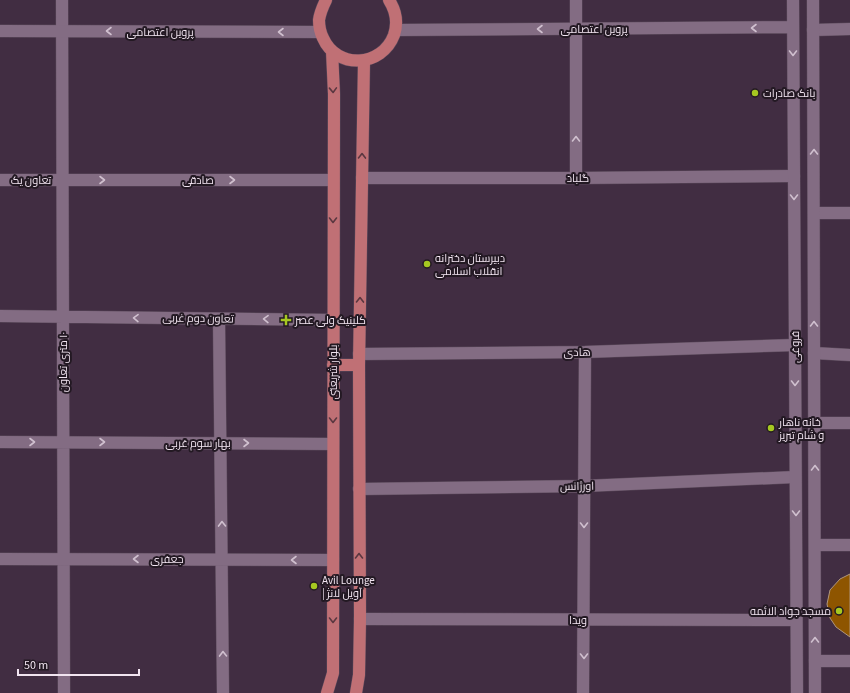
<svg xmlns="http://www.w3.org/2000/svg" width="850" height="693" viewBox="0 0 850 693" font-family="'Source Sans 3',Cairo,sans-serif">
  <style>
    .building { fill: #8e5500; stroke: #ae967e }
    .lines { fill: none; stroke-linecap: round; stroke-linejoin: round }
    .minor-casing { stroke: #5c4b5c; stroke-width: 13 }
    .secondary-casing { stroke: #5c4b5c; stroke-width: 13 }
    .primary-casing { stroke: #5c4b5c; stroke-width: 13 }
    .minor { stroke: #836c83; stroke-width: 12 }
    .secondary { stroke: #836c83; stroke-width: 12 }
    .primary { stroke: #c07075; stroke-width: 12 }
    .oneway { stroke: #d0c0cf }
    .oneway2 { stroke: #5a3740 }
    .poi-dot { fill: #a6c821; stroke: #231923; stroke-width: 1.5 }
    .labels { text-anchor: middle; stroke-width: 4; stroke-linejoin: round; paint-order: stroke }
    .street-label { font-size: 11px; fill: #f1e4f0; stroke: #231923 }
    .poi-label { font-size: 11px; fill: #f1e4f0; stroke: #231923; text-anchor: start }
  </style>
  <rect width="100%" height="100%" fill="#412d42"/>
  <!-- building -->
  <path class="building" d="M850,574V637L836,627L830,618L827,604L830,590L840,579Z"/>
  <g class="lines">
    <!-- minor casing -->
    <g class="minor-casing">
      <path id="minor" d="M62,0L64,693
        M576,0V178
        M813,30L850,29
        M362,178H576L794,176
        M0,180H333
        M814,213H850
        M0,316L333,320
        M219,319L223,693
        M814,353L850,355
        M359,354L585,352L795,345
        M814,423H850
        M0,442L333,444
        M359,489L584,486L795,477
        M0,559L333,560
        M360,619L796,620
        M815,661H850
        M583,693L585,352"/>
    </g>
    <!-- secondary casing -->
    <g class="secondary-casing">
      <path id="secondary" d="M793,0L797,693
        M813,0L815,693
        M396,30L793,27
        M0,31L320,32
        M815,545H850"/>
    </g>
    <!-- primary casing -->
    <g class="primary-casing">
      <path id="primary" d="M326,0C323,6 320,13 319,20C319,26 320,32 323,38C337,70 382,67 394,35C398,23 396,11 389,0
        M333,365H359
        M327,693L333,673L334,94L332,51
        M356,693L359,675L360,619L359,365L364,61"/>
    </g>
    <!-- minor -->
    <use href="#minor" class="minor"/>
    <!-- secondary -->
    <use href="#secondary" class="secondary"/>
    <!-- primary -->
    <use href="#primary" class="primary"/>
  </g>
  <!-- one-way arrows -->
  <defs><path id="oneway-chevron" d="M-2-3.5L2.5 0L-2 3.5" fill="none" stroke-width="1.6" stroke-linecap="round" stroke-linejoin="round"/></defs>
  <g class="oneway">
    <use href="#oneway-chevron" transform="translate(754 28) rotate(180)"/>
    <use href="#oneway-chevron" transform="translate(540 29) rotate(180)"/>
    <use href="#oneway-chevron" transform="translate(109 31) rotate(-180)"/>
    <use href="#oneway-chevron" transform="translate(281 32) rotate(-180)"/>
    <use href="#oneway-chevron" transform="translate(793 53) rotate(90)"/>
    <use href="#oneway-chevron" transform="translate(576 139) rotate(-90)"/>
    <use href="#oneway-chevron" transform="translate(814 152) rotate(-90)"/>
    <use href="#oneway-chevron" transform="translate(102 180)"/>
    <use href="#oneway-chevron" transform="translate(232 180)"/>
    <use href="#oneway-chevron" transform="translate(794 197) rotate(90)"/>
    <use href="#oneway-chevron" transform="translate(136 318) rotate(-179)"/>
    <use href="#oneway-chevron" transform="translate(266 319) rotate(-179)"/>
    <use href="#oneway-chevron" transform="translate(814 324) rotate(-90)"/>
    <use href="#oneway-chevron" transform="translate(795 383) rotate(90)"/>
    <use href="#oneway-chevron" transform="translate(32 442)"/>
    <use href="#oneway-chevron" transform="translate(102 442)"/>
    <use href="#oneway-chevron" transform="translate(246 443)"/>
    <use href="#oneway-chevron" transform="translate(815 468) rotate(-90)"/>
    <use href="#oneway-chevron" transform="translate(796 513) rotate(90)"/>
    <use href="#oneway-chevron" transform="translate(222 524) rotate(-91)"/>
    <use href="#oneway-chevron" transform="translate(584 525) rotate(90)"/>
    <use href="#oneway-chevron" transform="translate(136 559) rotate(-180)"/>
    <use href="#oneway-chevron" transform="translate(294 560) rotate(-180)"/>
    <use href="#oneway-chevron" transform="translate(815 640) rotate(-90)"/>
    <use href="#oneway-chevron" transform="translate(223 654) rotate(-91)"/>
    <use href="#oneway-chevron" transform="translate(584 656) rotate(90)"/>
  </g>
  <g class="oneway2">
    <use href="#oneway-chevron" transform="translate(333 90) rotate(88)"/>
    <use href="#oneway-chevron" transform="translate(362 156) rotate(-89)"/>
    <use href="#oneway-chevron" transform="translate(333 220) rotate(90)"/>
    <use href="#oneway-chevron" transform="translate(360 300) rotate(-89)"/>
    <use href="#oneway-chevron" transform="translate(333 420) rotate(90)"/>
    <use href="#oneway-chevron" transform="translate(359 556) rotate(-90)"/>
    <use href="#oneway-chevron" transform="translate(333 620) rotate(90)"/>
  </g>
  <!-- markers -->
  <g class="poi-dot">
    <circle cx="755" cy="93" r="4"/>
    <circle cx="427" cy="264" r="4"/>
    <path d="M284 314h4v4h4v4h-4v4h-4v-4h-4v-4h4z"/>
    <circle cx="771" cy="428" r="4"/>
    <circle cx="314" cy="586" r="4"/>
    <circle cx="839" cy="611" r="4"/>
  </g>
  <g class="labels">
    <!-- street labels -->
    <g class="street-label">
      <text x="594" y="33">پروین اعتصامى</text>
      <text x="160" y="36">پروین اعتصامى</text>
      <text x="578" y="182">گلباد</text>
      <text x="31" y="184">تعاون یک</text>
      <text x="198" y="184">صادقی</text>
      <text transform="translate(198 318) rotate(1)" y="4">تعاون دوم غربی</text>
      <text transform="translate(795 347) rotate(-90)" y="4">فروغى</text>
      <text transform="translate(577 352) rotate(-1)" y="4">هادی</text>
      <text transform="translate(63 362) rotate(-90)" y="4">١٠ متری تعاون</text>
      <text transform="translate(333 372) rotate(-90)" y="4">بلوار شریعتى</text>
      <text x="198" y="447">بهار سوم غربی</text>
      <text transform="translate(577 486) rotate(-1)" y="4">اورژانس</text>
      <text x="167" y="563">جعفری</text>
      <text x="578" y="624">ویدا</text>
    </g>
    <!-- poi labels -->
    <g class="poi-label">
      <text x="763" y="97">بانک صادرات</text>
      <text x="435" y="262">دبیرستان دخترانه<tspan x="435" dy="13">انقلاب اسلامی</tspan></text>
      <text x="295" y="324">کلینیک ولی عصر</text>
      <text x="779" y="426">خانه ناهار<tspan x="779" dy="13">و شام تبریز</tspan></text>
      <text x="322" y="584">Avil Lounge<tspan x="322" dy="13">| آویل لانژ</tspan></text>
      <text x="831" y="615" text-anchor="end">مسجد جواد الائمه</text>
    </g>
  </g>
  <!-- scale -->
  <path d="M18 669v6h121v-6" fill="none" stroke="#f1e4f0" stroke-width="2"/>
  <text x="24" y="669" font-size="12" fill="#f1e4f0" stroke="#231923" stroke-width="3" paint-order="stroke">50 m</text>
</svg>
